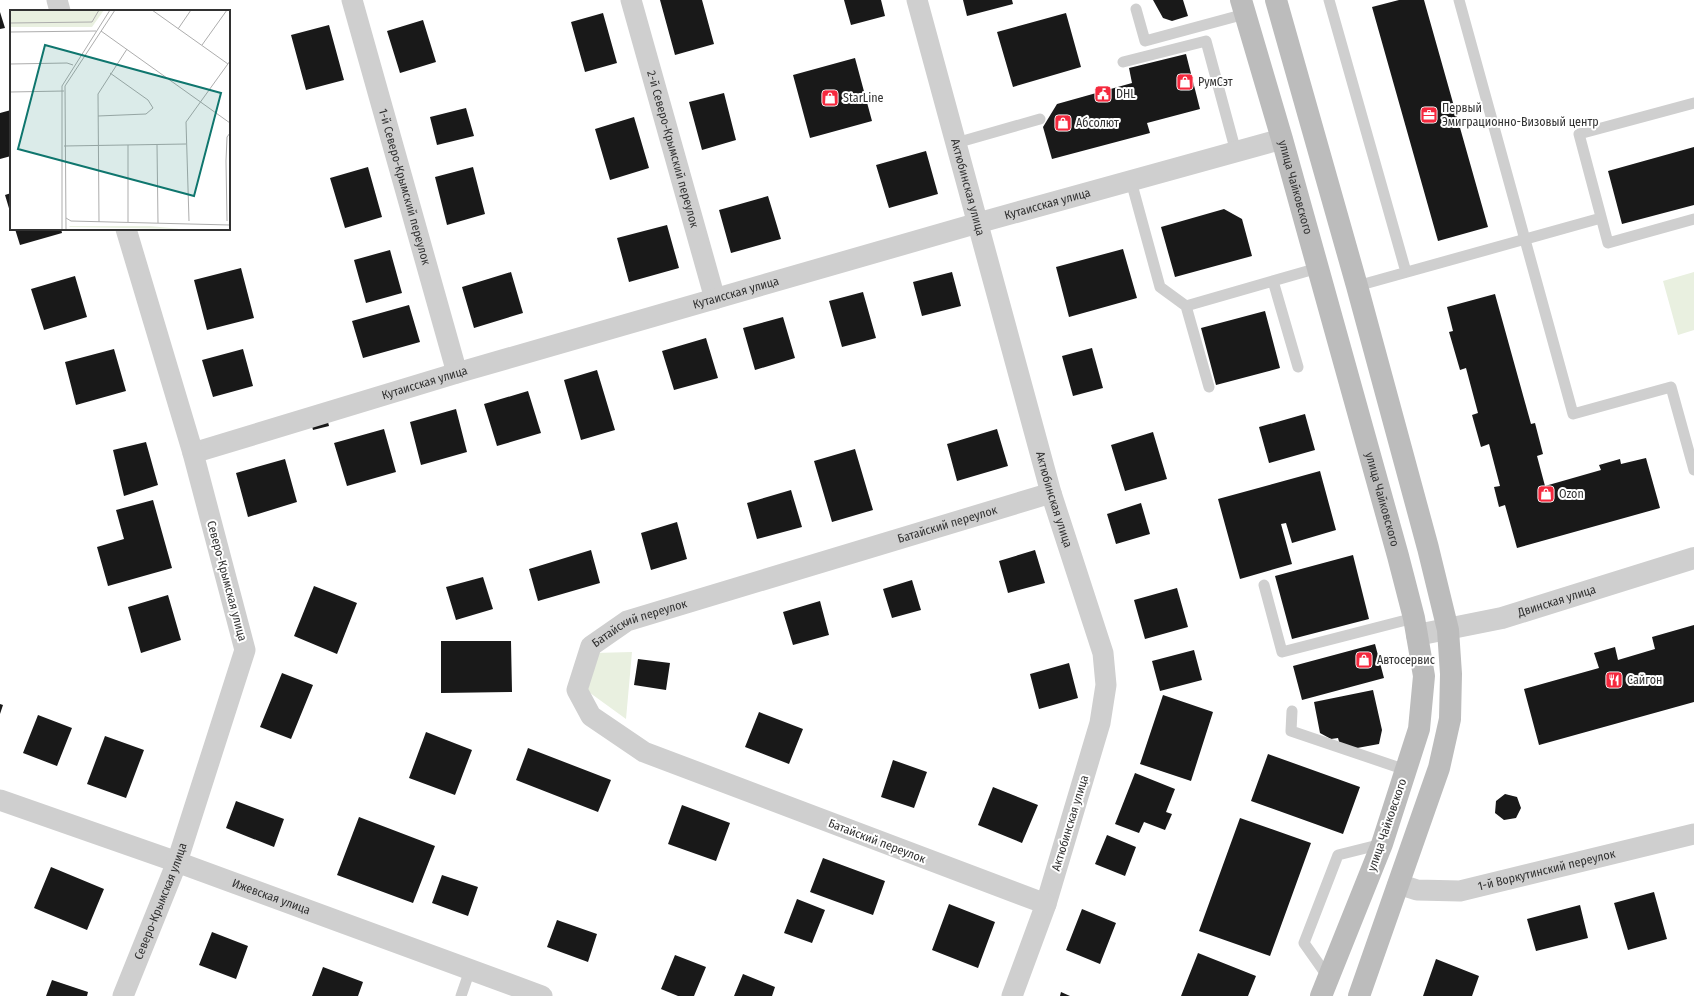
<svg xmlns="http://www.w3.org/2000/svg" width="1694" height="996" viewBox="0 0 1694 996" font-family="'Fira Sans Condensed',sans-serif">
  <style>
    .green { fill: #e9f0e0 }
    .building { fill: #191919 }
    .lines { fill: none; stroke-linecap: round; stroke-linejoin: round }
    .service { stroke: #cfcfcf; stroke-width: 11 }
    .minor { stroke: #cfcfcf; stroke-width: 21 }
    .tertiary { stroke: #cfcfcf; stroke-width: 22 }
    .secondary { stroke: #bcbcbc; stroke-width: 22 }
    .labels { text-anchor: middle; stroke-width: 4; stroke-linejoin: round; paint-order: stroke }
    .poi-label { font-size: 12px; fill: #323232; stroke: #fff; text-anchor: start }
    .street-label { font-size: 12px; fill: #323232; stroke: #fff }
    .inset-road { fill: none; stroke: #adadad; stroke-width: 1 }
    .view { fill: #0f766e; fill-opacity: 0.15; stroke: #0f766e; stroke-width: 2 }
    .inset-edge { fill: none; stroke: #323232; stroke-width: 2 }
  </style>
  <rect width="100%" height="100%" fill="#fff"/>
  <!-- green -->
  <path class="green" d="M1694,272V330L1678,335L1663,281Z
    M632,652L626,719L586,690L594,653Z"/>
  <!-- building -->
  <path class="building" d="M660,0H702L714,44L675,55Z
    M844,0H881L885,16L851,25Z
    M963,0H1012L1013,4L967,16Z
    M1153,0H1183L1188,16L1172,21L1163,18Z
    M1399,0H1424L1488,227L1438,241L1372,7Z
    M0,12L5,28L0,29Z
    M603,13L617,63L585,72L571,22Z
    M1066,13L1081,67L1013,87L997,32Z
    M423,20L436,62L400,73L387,31Z
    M329,25L344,80L306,90L291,35Z
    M1186,54L1200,109L1147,123L1150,133L1052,159L1043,127L1057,104L1132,83L1129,68Z
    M855,58L872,121L810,138L793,75Z
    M724,93L736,140L702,150L689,102Z
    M466,108L474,136L437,145L430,117Z
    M11,110V156L0,159V113Z
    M634,117L649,168L610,180L595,129Z
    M1694,147V205L1622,224L1608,171Z
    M926,151L938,194L889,208L876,165Z
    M368,167L382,217L345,228L330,178Z
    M473,167L485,214L447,225L435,177Z
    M11,193V215L5,195Z
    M768,196L781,239L731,253L719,210Z
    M1224,209L1242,219L1252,256L1175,277L1161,227Z
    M667,225L679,268L629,282L617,238Z
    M15,229H61L62,233L20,245Z
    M1123,249L1137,298L1069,317L1056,267Z
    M390,250L402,293L366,303L354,260Z
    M241,268L254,318L207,330L194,280Z
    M511,272L523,313L474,328L462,287Z
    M952,272L961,306L922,316L913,282Z
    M75,276L87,317L44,330L31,289Z
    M863,292L876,338L842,347L829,301Z
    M1495,294L1531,424L1535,423L1543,454L1537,456L1545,486L1601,470L1599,465L1620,459L1621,464L1646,458L1660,508L1517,548L1505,505L1499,507L1494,487L1500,486L1489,444L1481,447L1472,415L1478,413L1466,368L1460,370L1449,332L1453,331L1447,307Z
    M409,305L420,342L363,358L352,321Z
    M1265,311L1280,368L1216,385L1201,328Z
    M783,317L795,358L755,370L743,328Z
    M706,338L718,378L674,390L662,351Z
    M1092,348L1103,388L1073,396L1062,356Z
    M114,349L126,391L76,405L65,362Z
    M243,349L253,386L213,397L202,360Z
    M597,370L615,430L581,440L564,380Z
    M528,391L541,433L497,446L484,404Z
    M456,409L467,452L421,465L410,422Z
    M1305,414L1315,450L1269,463L1259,427Z
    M327,418L329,426L313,430L311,422Z
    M384,429L396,472L347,486L334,443Z
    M997,429L1008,466L957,481L947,444Z
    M1153,432L1167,479L1125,491L1111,445Z
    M146,442L158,485L124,496L113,450Z
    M855,449L873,510L832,522L814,461Z
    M285,459L297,502L248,517L236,473Z
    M1320,471L1336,530L1292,543L1286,523L1281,524L1292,564L1240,579L1218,499Z
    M791,490L802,527L757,539L747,503Z
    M153,500L172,568L108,586L97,547L124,539L116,510Z
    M1141,503L1150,534L1116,544L1107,514Z
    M677,522L687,559L651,570L641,533Z
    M591,550L600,583L538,601L529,569Z
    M1035,550L1045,583L1008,593L999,561Z
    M1353,555L1369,619L1292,639L1275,576Z
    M483,577L493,609L456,620L446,587Z
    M912,580L921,610L892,618L883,589Z
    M314,586L357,603L337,654L294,636Z
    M1177,588L1188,627L1145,639L1134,600Z
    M168,595L181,640L141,653L128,607Z
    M820,601L829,635L793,645L783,612Z
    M1694,625V702L1539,745L1524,689L1599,668L1594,653L1615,647L1618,660L1655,649L1652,637Z
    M441,641H511L512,692L441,693Z
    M1375,644L1384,678L1302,700L1293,666Z
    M1194,650L1202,680L1160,691L1152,661Z
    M638,659L670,663L666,690L634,685Z
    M1069,663L1078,698L1039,709L1030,674Z
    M282,673L313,685L291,739L260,727Z
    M1373,690L1382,730L1379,744L1357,748L1340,745L1338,738L1331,739L1320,733L1314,702Z
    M1163,695L1213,712L1191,781L1140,764Z
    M0,704L3,705L0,714Z
    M759,712L803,729L789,764L745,747Z
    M38,715L72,728L57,766L23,753Z
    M426,732L472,750L455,795L409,778Z
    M105,736L144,750L126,798L87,784Z
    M528,748L611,780L598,812L516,780Z
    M1268,754L1360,787L1343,834L1251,801Z
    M893,760L927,772L914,808L881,797Z
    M1135,773L1175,789L1166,812L1172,814L1165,830L1144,822L1139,833L1115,824Z
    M993,787L1038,805L1022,843L978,825Z
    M1505,794L1517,797L1521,808L1516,818L1504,820L1495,813L1496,801Z
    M236,801L284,819L274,847L226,828Z
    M682,805L730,823L716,861L668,844Z
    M359,817L435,846L413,903L337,875Z
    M1240,818L1311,843L1270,956L1199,931Z
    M1107,835L1136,847L1125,876L1095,864Z
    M823,858L885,881L873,915L810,892Z
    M51,867L104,889L87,930L34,908Z
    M442,875L478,887L468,916L432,903Z
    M1654,892L1667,939L1628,950L1614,903Z
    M797,899L825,910L812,943L784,933Z
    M949,904L995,922L978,968L932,950Z
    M1580,905L1588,938L1536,951L1527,919Z
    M1082,909L1116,923L1100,964L1066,950Z
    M557,920L597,934L588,962L547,947Z
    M212,932L248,946L236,979L199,965Z
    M1198,953L1256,976L1248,996H1181Z
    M675,955L706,967L694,996H678L661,989Z
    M1436,959L1479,976L1472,996H1423Z
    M323,967L363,982L358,996H312Z
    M743,974L775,987L772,996H734Z
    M52,980L88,992L87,996H46Z
    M1061,992L1070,996H1060Z"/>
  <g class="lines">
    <!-- service -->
    <path class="service" d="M1329,0L1406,272
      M1459,0L1573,414L1671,387L1694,470
      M1136,9L1145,41L1245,14
      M1123,62L1206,41L1236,152
      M1694,103L1579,134L1608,243L1694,219
      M956,143L1040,119
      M1131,181L1160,287L1186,306L1318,268
      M1273,281L1298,367
      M1357,286L1601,218
      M1186,306L1209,387
      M1264,585L1282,652L1414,618
      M1292,711L1291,731L1406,770
      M1328,977L1304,943L1338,855L1382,844
      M461,996L470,970"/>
    <!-- minor -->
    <g class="minor">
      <path d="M57,0L60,11"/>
      <path id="s1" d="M352,0L457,373"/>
      <path id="s2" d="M631,0L715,299"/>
      <path id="s3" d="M917,0L1051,493L1103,653L1106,685L1100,723L1046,904L1012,996"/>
      <path id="s4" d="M193,453L457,373L978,223L1282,139"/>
      <path id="s5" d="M0,800L177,862L542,996"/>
      <path id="s6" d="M1398,884L1417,890L1460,891L1694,834"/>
      <path id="s7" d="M1046,904L644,752L591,716L577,690L591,646L627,621L1051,493"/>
      <path id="s8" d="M123,996L177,862L245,650L193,453L126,229"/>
    </g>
    <!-- tertiary -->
    <path class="tertiary" id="s9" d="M1417,635L1502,618L1694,558"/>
    <!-- secondary -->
    <g class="secondary">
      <path id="s10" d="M1241,0L1282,139L1398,556L1414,618L1424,676L1419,729L1382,844L1321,996"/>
      <path d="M1276,0L1357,286L1428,548L1448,630L1451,674L1450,719L1439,768L1359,996"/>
    </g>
  </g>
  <!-- icons -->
  <defs>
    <g id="shop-square" transform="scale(0.9)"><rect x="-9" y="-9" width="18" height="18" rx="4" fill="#f5293e" stroke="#fff"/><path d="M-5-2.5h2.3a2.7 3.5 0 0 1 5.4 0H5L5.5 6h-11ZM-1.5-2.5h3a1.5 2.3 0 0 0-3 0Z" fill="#fff"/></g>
    <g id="civic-square" transform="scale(0.9)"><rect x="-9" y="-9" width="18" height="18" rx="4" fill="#f5293e" stroke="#fff"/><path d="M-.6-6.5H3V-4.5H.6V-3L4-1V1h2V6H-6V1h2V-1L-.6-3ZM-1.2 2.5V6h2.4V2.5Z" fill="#fff"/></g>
    <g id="office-square" transform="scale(0.9)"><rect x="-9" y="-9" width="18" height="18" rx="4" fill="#f5293e" stroke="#fff"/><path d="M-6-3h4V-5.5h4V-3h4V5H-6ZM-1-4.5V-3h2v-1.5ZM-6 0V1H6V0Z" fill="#fff"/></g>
    <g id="restaurant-square" transform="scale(0.9)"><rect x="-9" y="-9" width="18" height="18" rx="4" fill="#f5293e" stroke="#fff"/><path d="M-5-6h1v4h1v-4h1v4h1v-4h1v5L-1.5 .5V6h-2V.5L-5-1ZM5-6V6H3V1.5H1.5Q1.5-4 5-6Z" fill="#fff"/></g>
  </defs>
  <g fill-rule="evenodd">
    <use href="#shop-square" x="1185" y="82"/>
    <use href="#civic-square" x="1103" y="94"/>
    <use href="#shop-square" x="830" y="98"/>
    <use href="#office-square" x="1429" y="115"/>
    <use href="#shop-square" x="1063" y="123"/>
    <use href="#shop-square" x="1546" y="494"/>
    <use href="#shop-square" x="1364" y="660"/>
    <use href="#restaurant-square" x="1614" y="680"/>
  </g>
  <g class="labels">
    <!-- poi labels -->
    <g class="poi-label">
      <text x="1198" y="86">РумСэт</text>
      <text x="1116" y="98">DHL</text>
      <text x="843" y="102">StarLine</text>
      <text x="1442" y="112">Первый<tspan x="1442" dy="14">Эмиграционно-Визовый центр</tspan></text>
      <text x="1076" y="127">Абсолют</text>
      <text x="1559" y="498">Ozon</text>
      <text x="1377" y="664">Автосервис</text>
      <text x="1627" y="684">Сайгон</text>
    </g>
    <!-- street labels -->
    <g class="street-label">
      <text dy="4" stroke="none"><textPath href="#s2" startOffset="155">2-й Северо-Крымский переулок</textPath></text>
      <text dy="4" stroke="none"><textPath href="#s1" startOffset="194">1-й Северо-Крымский переулок</textPath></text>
      <text dy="4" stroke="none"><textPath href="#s3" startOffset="194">Актюбинская улица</textPath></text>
      <text dy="4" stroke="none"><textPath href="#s10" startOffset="195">улица Чайковского</textPath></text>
      <text dy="4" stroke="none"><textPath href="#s4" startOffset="890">Кутаисская улица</textPath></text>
      <text dy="4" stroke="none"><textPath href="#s4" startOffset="566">Кутаисская улица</textPath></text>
      <text dy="4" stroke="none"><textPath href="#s4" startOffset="242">Кутаисская улица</textPath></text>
      <text dy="4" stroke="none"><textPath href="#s3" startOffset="518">Актюбинская улица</textPath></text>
      <text dy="4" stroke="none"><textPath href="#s10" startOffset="519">улица Чайковского</textPath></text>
      <text dy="4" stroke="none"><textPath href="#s7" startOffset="948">Батайский переулок</textPath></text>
      <text transform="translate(227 581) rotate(75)" y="4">Северо-Крымская улица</text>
      <text dy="4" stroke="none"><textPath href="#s9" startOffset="144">Двинская улица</textPath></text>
      <text dy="4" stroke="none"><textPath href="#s7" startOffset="624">Батайский переулок</textPath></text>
      <text transform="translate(1070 823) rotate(-73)" y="4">Актюбинская улица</text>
      <text transform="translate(1387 825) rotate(-71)" y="4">улица Чайковского</text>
      <text transform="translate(877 841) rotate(21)" y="4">Батайский переулок</text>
      <text dy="4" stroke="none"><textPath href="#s6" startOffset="152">1-й Воркутинский переулок</textPath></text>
      <text dy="4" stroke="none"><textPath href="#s5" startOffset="288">Ижевская улица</textPath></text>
      <text dy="4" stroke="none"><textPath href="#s8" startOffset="102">Северо-Крымская улица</textPath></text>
    </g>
  </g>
  <!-- overview -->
  <g transform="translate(10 10)">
    <rect width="220" height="220" fill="#fff"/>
    <path d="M0,0H94L82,17H0ZM59,216H140L170,219L60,217Z" fill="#e9f0e0"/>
    <path class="inset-road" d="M142,0L218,54M0,13L82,12L89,0M168,19L181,0M91,21L220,113M0,22L86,21M192,35L217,0M0,54L57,53L63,55M0,82L54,81M88,106L136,104L143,98L138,90L100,63M118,135V212M147,135L148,213M54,136L176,134M56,208L61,211L220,215M179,211L176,112L220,51M217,211L216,151L217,127L220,123M89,212L88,84L117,39M52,220V76L100,0M56,220L55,76L105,0"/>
    <path class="view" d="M35,35L211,83L184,186L8,139Z"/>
    <rect width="220" height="220" class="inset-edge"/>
  </g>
</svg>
